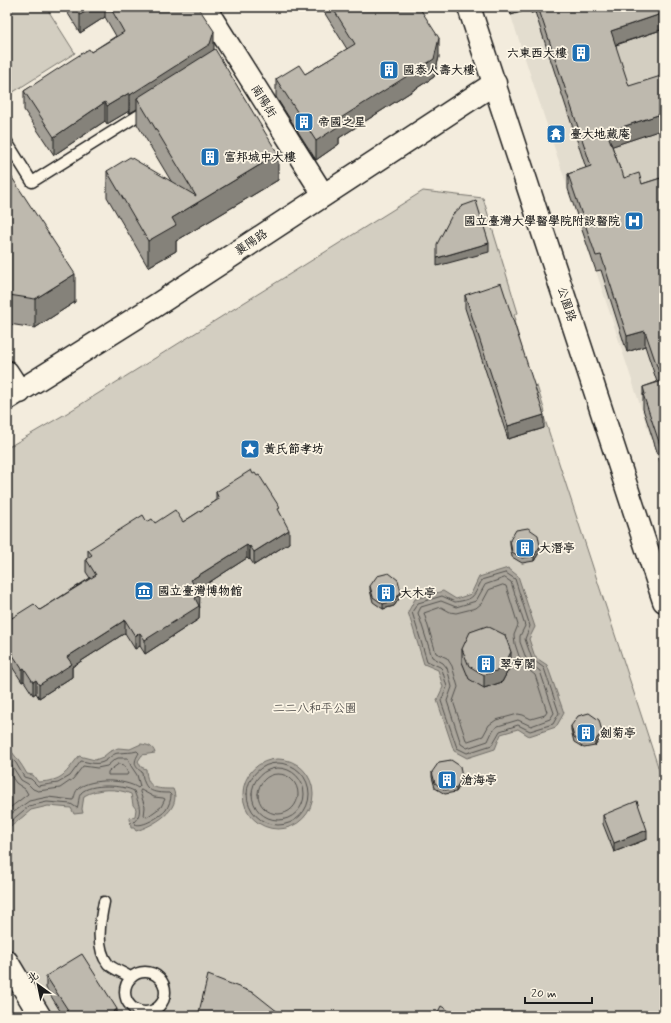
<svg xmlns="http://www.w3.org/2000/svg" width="671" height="1023" viewBox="0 0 671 1023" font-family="Mynerve,'LXGW WenKai TC',sans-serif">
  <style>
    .built { fill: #e3ddcf }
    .green { fill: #d3cec1; stroke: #78756e }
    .water { fill: #aaa59b; stroke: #716e68 }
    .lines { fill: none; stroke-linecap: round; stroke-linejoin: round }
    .shore { stroke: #55534f; stroke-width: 1 }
    .service-casing { stroke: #1c1c1c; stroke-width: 13 }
    .minor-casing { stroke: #1c1c1c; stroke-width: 24 }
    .tertiary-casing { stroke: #1c1c1c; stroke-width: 25 }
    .service { stroke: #fcf5e5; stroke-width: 10 }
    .minor { stroke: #fcf5e5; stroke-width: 21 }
    .tertiary { stroke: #fcf5e5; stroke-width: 22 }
    .wall { fill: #a39f96; stroke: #1c1c1c }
    .shaded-wall { fill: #85827a; stroke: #1c1c1c }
    .building { fill: #beb9ae; stroke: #1c1c1c }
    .labels { text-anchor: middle; stroke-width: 3.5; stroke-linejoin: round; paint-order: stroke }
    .poi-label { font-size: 12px; font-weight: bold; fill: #1c1c1c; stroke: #fcf5e5; text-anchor: start }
    .street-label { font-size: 12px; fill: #1c1c1c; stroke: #fcf5e5 }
    .park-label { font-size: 12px; fill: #53514e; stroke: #fcf5e5 }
  </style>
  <rect width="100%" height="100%" fill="#f3ecdd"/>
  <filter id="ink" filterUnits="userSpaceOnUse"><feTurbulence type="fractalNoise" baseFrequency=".025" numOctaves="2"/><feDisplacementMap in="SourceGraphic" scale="8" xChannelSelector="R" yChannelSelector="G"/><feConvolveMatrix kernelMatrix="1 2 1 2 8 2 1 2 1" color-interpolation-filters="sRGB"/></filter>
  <g filter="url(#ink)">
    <!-- built -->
    <path class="built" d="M508,7H664V478L596,271L611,266L590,181L568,189Z"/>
    <!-- green -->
    <path class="green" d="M12,7H46L75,53L7,96V10Z
      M664,29V90L624,86L611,46Z
      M664,129V192L624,193L595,152Z
      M423,191L483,198L518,313L514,315L516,320L514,321L533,387L537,386L545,412L543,414L664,785V1016H48L7,948V448L67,413Z"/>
    <!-- water -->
    <path class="water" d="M508,568L518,576L535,627L529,639L535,657L547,665L564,713L556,727L529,736L518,729L501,734L495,749L467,758L454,751L437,700L443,687L438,670L424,664L408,612L415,599L443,591L456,599L471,594L479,577Z
      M141,744C148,745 153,746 155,753L142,755L138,761L141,767L146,769C147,789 156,789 173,789C183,810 152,826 136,831L134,828H131L130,818L135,816L136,809L133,805L131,794C117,788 97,788 84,796L82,809L83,813L74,814L71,808L48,806L31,810L13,825L9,826L7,822V745C14,755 21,763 27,774L33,775L38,782C64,781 65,773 79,756L95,760L103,757L109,752L118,748L130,749Z
      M243 794a35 35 0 1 1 70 0a35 35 0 1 1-70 0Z"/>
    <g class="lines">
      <!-- shore -->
      <path class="shore" d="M506,573L515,579L530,626L525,639L532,659L544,668L559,713L553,724L530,731L518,725L500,731L492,745L467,753L457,748L441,701L447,687L442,669L440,667L427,661L412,612L418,603L442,596L455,602C476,599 473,596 482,580Z
        M505,578L511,582L525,626L520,636V642L527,661L540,671L554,713L550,719L531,726L518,720L498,726L493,730L488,741L467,748L461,744L447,701L452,687L447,668L443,663L432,657L418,613L421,607L441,601L456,607L476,601L485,585Z
        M503,585L506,586L518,625L514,635L515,644L522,665L535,675L547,712L545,715L531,719L523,715L518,714L496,720L489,725L483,736L468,741L466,740L453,701L458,687L452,666L447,658L436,653L424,613L441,607L450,612L456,613L476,608L482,603L489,590Z
        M7,752L13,760L16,763L24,777L31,779L38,786L58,783L70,776L81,761C89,762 97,766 105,761C110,758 113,753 119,753C126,752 131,753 137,751L139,753C134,761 133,766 142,772C144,791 152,793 169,793L171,795C171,800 169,805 166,810C161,816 142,828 135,824L134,822C144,812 138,803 134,791C124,785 90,783 81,793C78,797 79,804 77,808L71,804L47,802L29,806L11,821L7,822
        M7,761L12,766L21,780L28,784L33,789L38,791L60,788L73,779L83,766L97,768L107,766L114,760L118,758H128L131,766L137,775L140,786L138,788C125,779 92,778 79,788C75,791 75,796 73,800L48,797L29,801L7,817
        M247 794a31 31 0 1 1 62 0a31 31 0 1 1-62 0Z
        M119,764L124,765L128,773L127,775H108V772Z
        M252 794a26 26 0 1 1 52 0a26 26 0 1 1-52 0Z
        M7,770L16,783L25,789L28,794L7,810
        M258 794a20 20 0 1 1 40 0a20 20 0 1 1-40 0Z
        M141,790L154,797L163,798L165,799L161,807L147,817L144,816L145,807L140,792Z"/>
      <!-- service casing -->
      <g class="service-casing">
        <path id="service" d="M7,142L32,182L147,110
          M104,902C100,921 95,948 108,964C113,969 124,973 130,977
          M125 992a20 20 0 1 1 40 0a20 20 0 1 1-40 0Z"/>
      </g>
      <!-- minor casing -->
      <g class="minor-casing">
        <path id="minor" d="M205,7L323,194
          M7,961L40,1016"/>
      </g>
      <!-- tertiary casing -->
      <g class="tertiary-casing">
        <path id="tertiary" d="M469,7L664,601
          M7,372L20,392
          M7,399L155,306L495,83"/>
      </g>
      <!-- service -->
      <use href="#service" class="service"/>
      <!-- minor -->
      <use href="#minor" class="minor"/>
      <!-- tertiary -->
      <use href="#tertiary" class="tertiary"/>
    </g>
    <!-- wall -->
    <path class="wall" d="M64,7H198L213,50L278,180L176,241V251L148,267L107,197V171L171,181L137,124V109L130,113L129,111L107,124L105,121L54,155L24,110V91L91,52L116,36L105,17L80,33Z
      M288,7H419L439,57L434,77L339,138V144L316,160L276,97V79L305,74L347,49L324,12H291Z
      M508,7H664V29L616,45L612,146L620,169L624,178L642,184L664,177V473L643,409V387L657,382L645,346L627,352L601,270L596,271L568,189V174L586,168L535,12L531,13L530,9L511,15Z
      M7,170L75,302L35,328L9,324L7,321Z
      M465,295L544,428L508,439L465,308Z
      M216,492L280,513L289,543L254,565L250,559L249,560L247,558L197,590L200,608H199V619L145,654L140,646L135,649L125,633L72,667V677L39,698L36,693L33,695L24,681L22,682L7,659V621L40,610L90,578L86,572V559L88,558V550L147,522L155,523L183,522L216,501Z
      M510,540L540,551L534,561L522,563L512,557L510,545Z
      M370,586L401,596L394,606L383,609L373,602L370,590Z
      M462,649L511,665L502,682L484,688L469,679L462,662Z
      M571,726L602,736L595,746L584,748L574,742L571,730Z
      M432,772L462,782L456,792L445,794L435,788L432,777Z
      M603,815L647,839L614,852L603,824Z
      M46,976L117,1016L62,1014L46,988Z"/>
    <!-- shaded-wall -->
    <path class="shaded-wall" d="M93,7H105V17L80,33V15Z
      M511,7H530V9L511,15Z
      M531,7H535V12L531,13Z
      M664,13V29L611,46V31Z
      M214,31V49L210,63L137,98V109L130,113V95Z
      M439,38V57L434,77L339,138V144L316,160V141L336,121Z
      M129,93V111L107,124V106Z
      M105,102V121L54,155V137Z
      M664,113V129L607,148V132Z
      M278,154V180L176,241V251L148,267V241L172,218Z
      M489,243V252L437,266V258Z
      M75,274V302L35,328V299Z
      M645,331V346L627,352V336Z
      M544,415V428L508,439V426Z
      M289,530V543L254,565V552Z
      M247,545V558L191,594V580Z
      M250,546V559L249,560V547Z
      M540,546V551L534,561V556Z
      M401,592V596L394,606L383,609V604Z
      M200,595L199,619L145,654V640L195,598Z
      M125,620V633L72,667V677L39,698V685L67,657Z
      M140,633V646L135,649V636Z
      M511,652V665L502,682L484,688V675Z
      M24,668V681L22,682V669Z
      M36,680V693L33,695V682Z
      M602,732V736L595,746V741Z
      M462,778V782L456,792V788Z
      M647,830V839L614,852V843Z
      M117,1009V1016H112V1013Z"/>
    <!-- building -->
    <path class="building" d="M75,7H93L80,15Z
      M110,7H198L214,31L210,44L130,95L129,93L107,106L105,102L54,137L24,91L73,59L89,49L91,52L124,32Z
      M332,7H419L439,38L434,59L336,121L339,126L316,141L276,79L299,65L305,74L355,44Z
      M538,7H664V13L611,31L629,86L664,75V113L607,132L620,169L621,168L624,178L639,173L642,184L664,177V457L643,394H645L643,387L662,381L645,331L627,336L601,255L596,256L568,174L591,166Z
      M215,49L278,154L172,218L176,225L148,241L107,171L130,157L196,196L137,98Z
      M7,170L75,274L35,299L9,295L7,292Z
      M476,201L489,243L437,258V244L452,215L462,206Z
      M501,283L544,415L508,426L465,295Z
      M251,470L253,474L255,473L257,476L259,475L280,508L278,509L289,530L254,552L250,546L249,547L247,545L191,580L200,595L195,598L199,606L145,640L140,633L135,636L125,620L67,657L72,664L39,685L36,680L33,682L24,668L22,669L7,646V621L34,604L40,610L96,575L86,559L92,555L88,550L143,515L147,522L152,519L155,523L175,510L183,522L219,499L216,492Z
      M528,528L538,535L540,546L534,556L522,558L512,552L510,540L516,530Z
      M389,573L398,580L401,592L394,601L383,604L373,597L370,586L377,576Z
      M487,626L505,635L511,652L502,669L484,675L469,666L462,649L470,632Z
      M589,713L599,720L602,732L595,741L584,744L574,737L571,726L578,716Z
      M451,760L460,766L462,778L456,788L445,790L435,783L432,772L439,762Z
      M637,801L647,830L614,843L603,815Z
      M82,954L117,1009L112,1013L114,1016H59L68,1010L46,976Z
      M208,975L254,993L283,1016H198Z
      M441,1006L456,1015V1016H436Z
      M7,1011L10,1016H7Z"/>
  </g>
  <!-- icons -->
  <defs>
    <g id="building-square" transform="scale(1)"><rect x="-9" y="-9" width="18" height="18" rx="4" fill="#1f6fb2" stroke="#fcf5e5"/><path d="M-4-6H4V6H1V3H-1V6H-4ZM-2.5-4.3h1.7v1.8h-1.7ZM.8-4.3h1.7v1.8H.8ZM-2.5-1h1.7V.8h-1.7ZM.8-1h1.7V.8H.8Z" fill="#fff"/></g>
    <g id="temple-square" transform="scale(1)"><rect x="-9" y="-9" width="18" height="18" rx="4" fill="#1f6fb2" stroke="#fcf5e5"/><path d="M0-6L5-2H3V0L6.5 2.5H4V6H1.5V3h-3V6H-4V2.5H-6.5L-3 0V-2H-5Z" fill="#fff"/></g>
    <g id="hospital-square" transform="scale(1)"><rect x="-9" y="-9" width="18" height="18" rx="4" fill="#1f6fb2" stroke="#fcf5e5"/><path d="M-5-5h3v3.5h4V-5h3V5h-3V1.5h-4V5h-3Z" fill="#fff"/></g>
    <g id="sight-square" transform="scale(1)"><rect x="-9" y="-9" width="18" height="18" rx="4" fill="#1f6fb2" stroke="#fcf5e5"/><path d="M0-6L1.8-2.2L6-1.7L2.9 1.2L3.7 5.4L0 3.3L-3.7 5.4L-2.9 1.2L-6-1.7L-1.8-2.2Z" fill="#fff"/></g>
    <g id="museum-square" transform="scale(1)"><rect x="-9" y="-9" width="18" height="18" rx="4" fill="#1f6fb2" stroke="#fcf5e5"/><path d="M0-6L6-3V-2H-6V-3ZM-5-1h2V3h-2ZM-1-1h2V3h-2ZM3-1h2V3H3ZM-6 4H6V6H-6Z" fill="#fff"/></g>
  </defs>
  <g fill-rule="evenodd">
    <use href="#building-square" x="581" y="53"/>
    <use href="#building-square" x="389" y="70"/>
    <use href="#building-square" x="304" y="122"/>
    <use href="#temple-square" x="556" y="134"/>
    <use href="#building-square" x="210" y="157"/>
    <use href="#hospital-square" x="634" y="221"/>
    <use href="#sight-square" x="250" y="449"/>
    <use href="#building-square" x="525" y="548"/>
    <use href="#museum-square" x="144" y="591"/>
    <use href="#building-square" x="386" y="593"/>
    <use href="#building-square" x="486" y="664"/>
    <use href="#building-square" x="586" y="733"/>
    <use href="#building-square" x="447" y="780"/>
  </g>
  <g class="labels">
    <!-- poi labels -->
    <g class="poi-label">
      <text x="567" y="57" text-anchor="end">六東西大樓</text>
      <text x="403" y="74">國泰人壽大樓</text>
      <text x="318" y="126">帝國之星</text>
      <text x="570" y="138">臺大地藏庵</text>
      <text x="224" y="161">富邦城中大樓</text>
      <text x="620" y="225" text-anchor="end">國立臺灣大學醫學院附設醫院</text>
      <text x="264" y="453">黃氏節孝坊</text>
      <text x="539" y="552">大潛亭</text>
      <text x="158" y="595">國立臺灣博物館</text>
      <text x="400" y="597">大木亭</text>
      <text x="500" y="668">翠亨閣</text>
      <text x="600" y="737">劍菊亭</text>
      <text x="461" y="784">滄海亭</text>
    </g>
    <!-- street labels -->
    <g class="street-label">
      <text transform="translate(264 101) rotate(58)" y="4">南陽街</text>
      <text transform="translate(251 242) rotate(-34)" y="4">襄陽路</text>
      <text transform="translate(567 304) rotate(72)" y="4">公園路</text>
    </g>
    <!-- park labels -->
    <g class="park-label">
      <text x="315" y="712">二二八和平公園</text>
    </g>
  </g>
  <!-- margin -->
  <rect width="671" height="1023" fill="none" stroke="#fcf5e5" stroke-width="24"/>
  <rect x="12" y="12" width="647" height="999" fill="none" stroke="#1c1c1c" stroke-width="1.5" filter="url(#ink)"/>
  <!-- north arrow -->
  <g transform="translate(38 985) rotate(327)" stroke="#fcf5e5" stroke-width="3" paint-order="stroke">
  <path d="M0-3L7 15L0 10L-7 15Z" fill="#1c1c1c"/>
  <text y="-6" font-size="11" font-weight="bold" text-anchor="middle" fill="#1c1c1c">北</text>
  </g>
  <!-- scale -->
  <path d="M525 997v6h67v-6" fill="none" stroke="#1c1c1c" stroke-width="2"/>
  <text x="531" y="997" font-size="12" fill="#1c1c1c" stroke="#fcf5e5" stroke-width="3" paint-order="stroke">20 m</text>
</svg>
